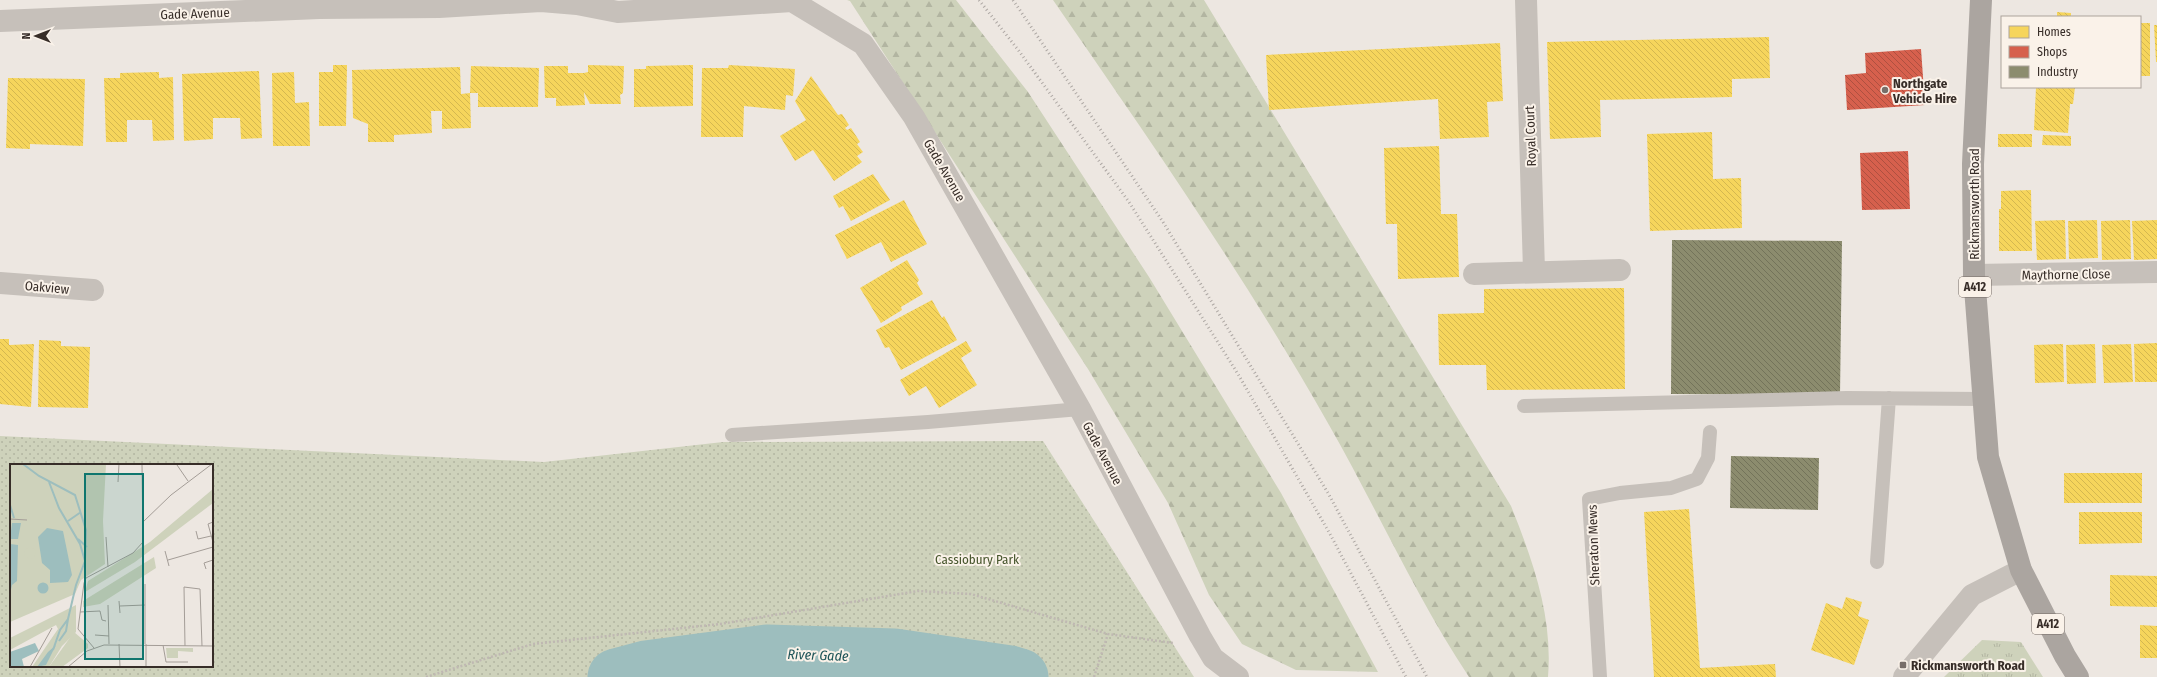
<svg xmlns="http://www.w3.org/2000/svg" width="2157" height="677" viewBox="0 0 2157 677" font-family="'Fira Sans Condensed',sans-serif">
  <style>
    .grass { fill: url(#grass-tufts) }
    .forest { fill: url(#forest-firs) }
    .park { fill: url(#park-dots); fill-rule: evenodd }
    .homes { fill: url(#homes-back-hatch) }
    .shops { fill: url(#shops-back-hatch) }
    .industry { fill: url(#industry-back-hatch) }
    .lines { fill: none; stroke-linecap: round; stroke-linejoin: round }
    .stream { stroke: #9dbebe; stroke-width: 9 }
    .river { stroke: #9dbebe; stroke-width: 57 }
    .path { stroke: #bfb8b2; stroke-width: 2.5; stroke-dasharray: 2 2; stroke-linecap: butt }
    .lane { stroke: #c6c0ba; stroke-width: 14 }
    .street { stroke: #c6c0ba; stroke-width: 22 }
    .primary { stroke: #aba5a0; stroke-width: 22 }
    .rail { stroke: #aea8a4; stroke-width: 3; stroke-dasharray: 1 3; stroke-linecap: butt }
    .poi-dot { fill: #776e69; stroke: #faf2e9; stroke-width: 1.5 }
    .labels { text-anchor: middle; stroke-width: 4; stroke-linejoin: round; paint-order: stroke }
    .shield { fill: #faf2e9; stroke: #726862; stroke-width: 1 }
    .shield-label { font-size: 12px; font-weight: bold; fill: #372d28 }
    .street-label { font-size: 13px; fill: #372d28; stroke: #faf2e9 }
    .poi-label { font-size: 13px; font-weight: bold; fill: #372d28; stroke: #faf2e9; text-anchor: start }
    .park-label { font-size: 13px; fill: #46552c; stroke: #faf2e9 }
    .water-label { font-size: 14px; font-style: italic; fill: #1e5458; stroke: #faf2e9 }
    .inset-river { fill: none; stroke: #9dbebe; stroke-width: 2 }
    .inset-road { fill: none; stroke: #a49d97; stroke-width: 1 }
    .view { fill: #0f766e; fill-opacity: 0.15; stroke: #0f766e; stroke-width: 2 }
    .inset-edge { fill: none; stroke: #372d28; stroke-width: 2 }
  </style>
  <defs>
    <pattern id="grass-tufts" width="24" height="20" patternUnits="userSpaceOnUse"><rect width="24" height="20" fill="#ced2bb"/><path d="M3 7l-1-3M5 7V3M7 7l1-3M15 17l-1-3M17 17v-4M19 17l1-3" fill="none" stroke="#b2b5a1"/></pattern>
    <pattern id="forest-firs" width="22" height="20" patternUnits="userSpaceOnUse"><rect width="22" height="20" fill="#ced2bb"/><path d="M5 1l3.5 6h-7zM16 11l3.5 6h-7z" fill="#b2b5a1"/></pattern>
    <pattern id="park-dots" width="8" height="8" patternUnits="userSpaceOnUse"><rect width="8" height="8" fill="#ced2bb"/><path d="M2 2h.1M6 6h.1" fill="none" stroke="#b2b5a1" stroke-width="1.8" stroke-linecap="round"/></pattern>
    <pattern id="homes-back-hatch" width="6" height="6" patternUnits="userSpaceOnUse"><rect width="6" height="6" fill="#f6d55c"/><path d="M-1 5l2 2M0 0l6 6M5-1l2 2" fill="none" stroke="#d4b750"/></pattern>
    <pattern id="shops-back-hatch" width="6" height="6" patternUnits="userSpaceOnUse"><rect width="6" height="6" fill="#d6604d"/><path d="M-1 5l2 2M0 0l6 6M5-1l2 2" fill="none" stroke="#ae5040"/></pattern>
    <pattern id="industry-back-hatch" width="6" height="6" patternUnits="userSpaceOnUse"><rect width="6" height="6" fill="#8c8c6e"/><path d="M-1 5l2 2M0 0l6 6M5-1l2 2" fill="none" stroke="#73735a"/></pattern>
  </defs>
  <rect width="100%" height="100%" fill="#ede7e1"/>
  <!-- grass -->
  <path class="grass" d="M1982,640L2021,642L2043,677H1944Z"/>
  <!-- forest -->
  <path class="forest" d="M847,0H956L1028,92L1149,277L1281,493L1378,672L1296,670L1242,644L1209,595L1168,503L1088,369L850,1Z
    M1053,0H1204L1511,506C1533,561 1553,617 1548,677H1469C1416,597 1377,509 1329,425C1246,278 1149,139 1053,0Z"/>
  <!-- park -->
  <path class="park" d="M0,436L544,462L723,442L1043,441L1194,677H0ZM11,465H212V666H11Z"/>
  <!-- homes -->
  <path class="homes" d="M2057,12L2071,13V17H2057Z
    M2140,23H2150V76H2140Z
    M2154,25H2157V62H2156Z
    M1769,37L1770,78L1732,79V97L1600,100L1601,137L1550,139L1547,42Z
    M1500,43L1503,101L1487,102L1489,137L1440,139L1438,99L1269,110L1266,55Z
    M333,65H347L346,126H319V72H333Z
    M588,65L624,66L623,93L620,95L621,104H590L584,92L585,105L556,106V98H545L544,66H568V73H584L588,72Z
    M693,65V106L634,107V69H646V66Z
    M729,65L795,69L793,96L786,95L785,110L744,106L743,137H701L702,68H728Z
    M471,66L539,68L538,107H478V93H470L471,128L442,129V111H431L432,133L394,135V142H368V124L353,118L352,70L460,67L461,94L470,93Z
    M259,71L262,138L241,139L240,118H213V139L184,141L182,74Z
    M159,72V78L173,77L174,140L153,141L152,120H127V142H106L104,78H120V73Z
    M294,72L295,103L309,102L310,146H273L272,73Z
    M811,76L838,115L842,114L849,125L845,128L847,130L851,128L860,142L857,144L863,152L857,156L862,162L834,181L813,150L795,161L780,136L806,120L795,101Z
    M8,78L85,79L83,146L30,144V149L6,148Z
    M2036,87H2075L2073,104H2070L2068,133L2034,130Z
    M1712,132L1713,179L1741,178L1742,228L1650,231L1647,134Z
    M1998,134H2032V147H1998Z
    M2043,135L2071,136V146L2042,145Z
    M1439,146L1441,214H1457L1459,277L1398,279L1397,224H1386L1384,148Z
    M873,174L890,200L851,221L843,206L839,208L833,196Z
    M2031,190L2032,251H1999V209H2001V191Z
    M904,200L927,244L891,262L881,242L847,259L835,235Z
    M2065,220L2066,259L2037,260L2035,221Z
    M2097,220L2098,258L2069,259L2068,221Z
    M2130,220L2131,259L2102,260L2101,221Z
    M2157,220V259L2134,260L2132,221Z
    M907,260L919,280L917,283L923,294L901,307L902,310L881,323L860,288Z
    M1624,288L1625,389L1487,390L1486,365H1439L1438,314L1484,313V289Z
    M932,300L942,318L944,316L957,340L901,370L889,347L885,348L876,330Z
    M0,339H9V345L34,344L31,407L0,404Z
    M39,340L61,341V346L90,347L88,408L38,407Z
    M966,341L972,351L961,358L977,385L939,408L926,386L909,396L900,380Z
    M2157,343V382H2135L2134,344Z
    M2063,344L2064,382L2035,383L2034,345Z
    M2095,344L2096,383L2067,384L2066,345Z
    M2131,344L2133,382L2104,383L2102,345Z
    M2064,473H2142V503H2064Z
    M1689,509L1700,668L1775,664L1776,677H1654L1644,512Z
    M2079,512H2142V543L2079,544Z
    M2110,575L2157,576V607L2110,606Z
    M1846,597L1862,602L1858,616L1869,620L1854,665L1811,650L1826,603L1842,609Z
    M2140,625L2157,626V658H2140Z"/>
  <!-- shops -->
  <path class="shops" d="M1921,49L1925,105L1847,110L1845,75L1866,73L1865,53Z
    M1908,151L1910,209L1862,210L1860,153Z"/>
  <!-- industry -->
  <path class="industry" d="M1672,240L1842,241L1840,395L1671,394Z
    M1731,456L1819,458L1818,510L1730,508Z"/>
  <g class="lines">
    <!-- stream -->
    <path class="stream" d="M814,677L847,656
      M1000,677L1010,674"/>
    <!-- river -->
    <path class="river" d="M616,677L646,669L767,653L894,657L1010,674L1020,677"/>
    <!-- path -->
    <path class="path" d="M426,677L533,644L720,624L918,591L971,594L1108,634L1173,643
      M1094,677L1108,634"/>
    <!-- lane -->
    <path class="lane" d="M1524,406L1847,398L1983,399
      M732,435L928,422L1080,409
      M1877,562L1889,398
      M1600,677L1589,499L1620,493L1671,488L1697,479L1708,458L1710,432"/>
    <!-- street -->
    <path class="street" d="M1526,0L1534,271
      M0,21L319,8L439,7L541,1L577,4L618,12L792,1L863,44L914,117L1080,409L1200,636L1213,658L1238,677
      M1474,274L1620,270
      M1974,275L2157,272
      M0,283L93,290
      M1904,677L1972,595L2021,570"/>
    <!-- primary -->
    <path class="primary" d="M1981,0L1973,164L1974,275L1988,457L2021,570L2065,656L2078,677"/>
    <!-- rail -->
    <path class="rail" d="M979,0L1019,51L1129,202L1238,374L1330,534L1406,677
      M1013,0L1163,222L1328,493L1427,677"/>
  </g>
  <!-- markers -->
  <g class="poi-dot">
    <circle cx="1885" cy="90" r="4"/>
    <rect x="1899" y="661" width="8" height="8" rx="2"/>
  </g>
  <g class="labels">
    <!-- shield labels -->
    <g class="shield">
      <rect x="1959" y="277" width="32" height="20" rx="3"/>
      <rect x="2032" y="614" width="32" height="20" rx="3"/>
    </g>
    <g class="shield-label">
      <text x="1975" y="291">A412</text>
      <text x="2048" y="628">A412</text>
    </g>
    <!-- street labels -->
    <g class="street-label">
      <text transform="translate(195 13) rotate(-2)" y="5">Gade Avenue</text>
      <text transform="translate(1530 136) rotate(-92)" y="5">Royal Court</text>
      <text transform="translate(945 170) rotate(60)" y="5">Gade Avenue</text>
      <text transform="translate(1974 204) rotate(-90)" y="5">Rickmansworth Road</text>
      <text transform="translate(2066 274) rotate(-1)" y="5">Maythorne Close</text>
      <text transform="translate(47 287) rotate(5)" y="5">Oakview</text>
      <text transform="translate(1103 453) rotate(62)" y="5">Gade Avenue</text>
      <text transform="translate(1593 545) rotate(-92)" y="5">Sheraton Mews</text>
    </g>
    <!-- poi labels -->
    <g class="poi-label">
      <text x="1893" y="88">Northgate<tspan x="1893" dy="15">Vehicle Hire</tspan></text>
      <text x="1911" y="670">Rickmansworth Road</text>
    </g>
    <!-- park labels -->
    <g class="park-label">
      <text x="977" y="564">Cassiobury Park</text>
    </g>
    <!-- water labels -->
    <g class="water-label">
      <text transform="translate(818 655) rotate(2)" y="5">River Gade</text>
    </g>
  </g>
  <!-- overview -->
  <g transform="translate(10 464)">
    <rect width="203" height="203" fill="#ede7e1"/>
    <path d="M64,168L78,180V184L52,203H39ZM156,184H183V188L168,187V194H157Z" fill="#ced2bb"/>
    <path d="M203,25V39L125,98L75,128L78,117L140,78ZM144,93L146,104L90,140L73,143V137ZM66,141V168L52,182L39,203H22L48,165L46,161L0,186V174Z" fill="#ced2bb"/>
    <path d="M0,0H96L93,57L95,100L71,116L65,130L0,158Z" fill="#ced2bb"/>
    <path d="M14.5 89a5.5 5.5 0 1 1 11 0a5.5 5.5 0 1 1-11 0Z" fill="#ced2bb"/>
    <path d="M2,59H11L8,75H0ZM37,64L53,67L62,111L58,118L40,119V106L32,99L28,73ZM0,80L8,81L7,117L2,121L0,130ZM27.5 124a5.5 5.5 0 1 1 11 0a5.5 5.5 0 1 1-11 0ZM25,179L29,187L12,195L14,203H0V188ZM46,181L36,201L27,203L38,188Z" fill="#9dbebe"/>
    <path class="inset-river" d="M13,0L29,12L65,31L76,66L75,97L66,121L58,155L50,166L43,186M39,18L49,44L70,80L75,97M0,41L4,54M58,57L71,48M68,75L77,83M49,177L56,167L58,155"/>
    <path class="inset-road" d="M167,1L178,17M109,10H131M108,18L109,0M0,55L17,56M133,58L161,31L202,0M203,58L198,60L203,78M186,67L188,75L201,72M96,73L98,103M155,87L159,102M158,96L203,83M196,105L194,99L203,96M135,120V180M109,137L110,149M98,141L99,180M110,142L135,141M70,148L90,147L92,156L96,157M85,171L99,172M109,180L110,203M153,181L156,198H178M175,182L174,123L190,125L192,182M84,184L68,165L74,119L76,114L123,89L133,78L132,0M20,203L42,164M58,203L77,187L94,181L203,182M136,203V180"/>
    <path class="view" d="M75,10H133V195H75Z"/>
    <rect width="203" height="203" class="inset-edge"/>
  </g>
  <!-- legend -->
  <rect x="2001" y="16" width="140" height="72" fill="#faf2e9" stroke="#aca39c"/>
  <rect x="2009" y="26" width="20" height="12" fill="#f6d55c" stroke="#aca39c"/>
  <text x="2037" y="36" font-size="12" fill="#372d28">Homes</text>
  <rect x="2009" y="46" width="20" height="12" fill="#d6604d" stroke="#aca39c"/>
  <text x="2037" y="56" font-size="12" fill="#372d28">Shops</text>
  <rect x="2009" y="66" width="20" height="12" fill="#8c8c6e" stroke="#aca39c"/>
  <text x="2037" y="76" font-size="12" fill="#372d28">Industry</text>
  <!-- north arrow -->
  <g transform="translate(36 36) rotate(270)" stroke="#faf2e9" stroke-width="3" paint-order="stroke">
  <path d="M0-3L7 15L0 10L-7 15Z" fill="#372d28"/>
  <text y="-6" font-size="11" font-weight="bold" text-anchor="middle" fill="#372d28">N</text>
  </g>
</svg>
